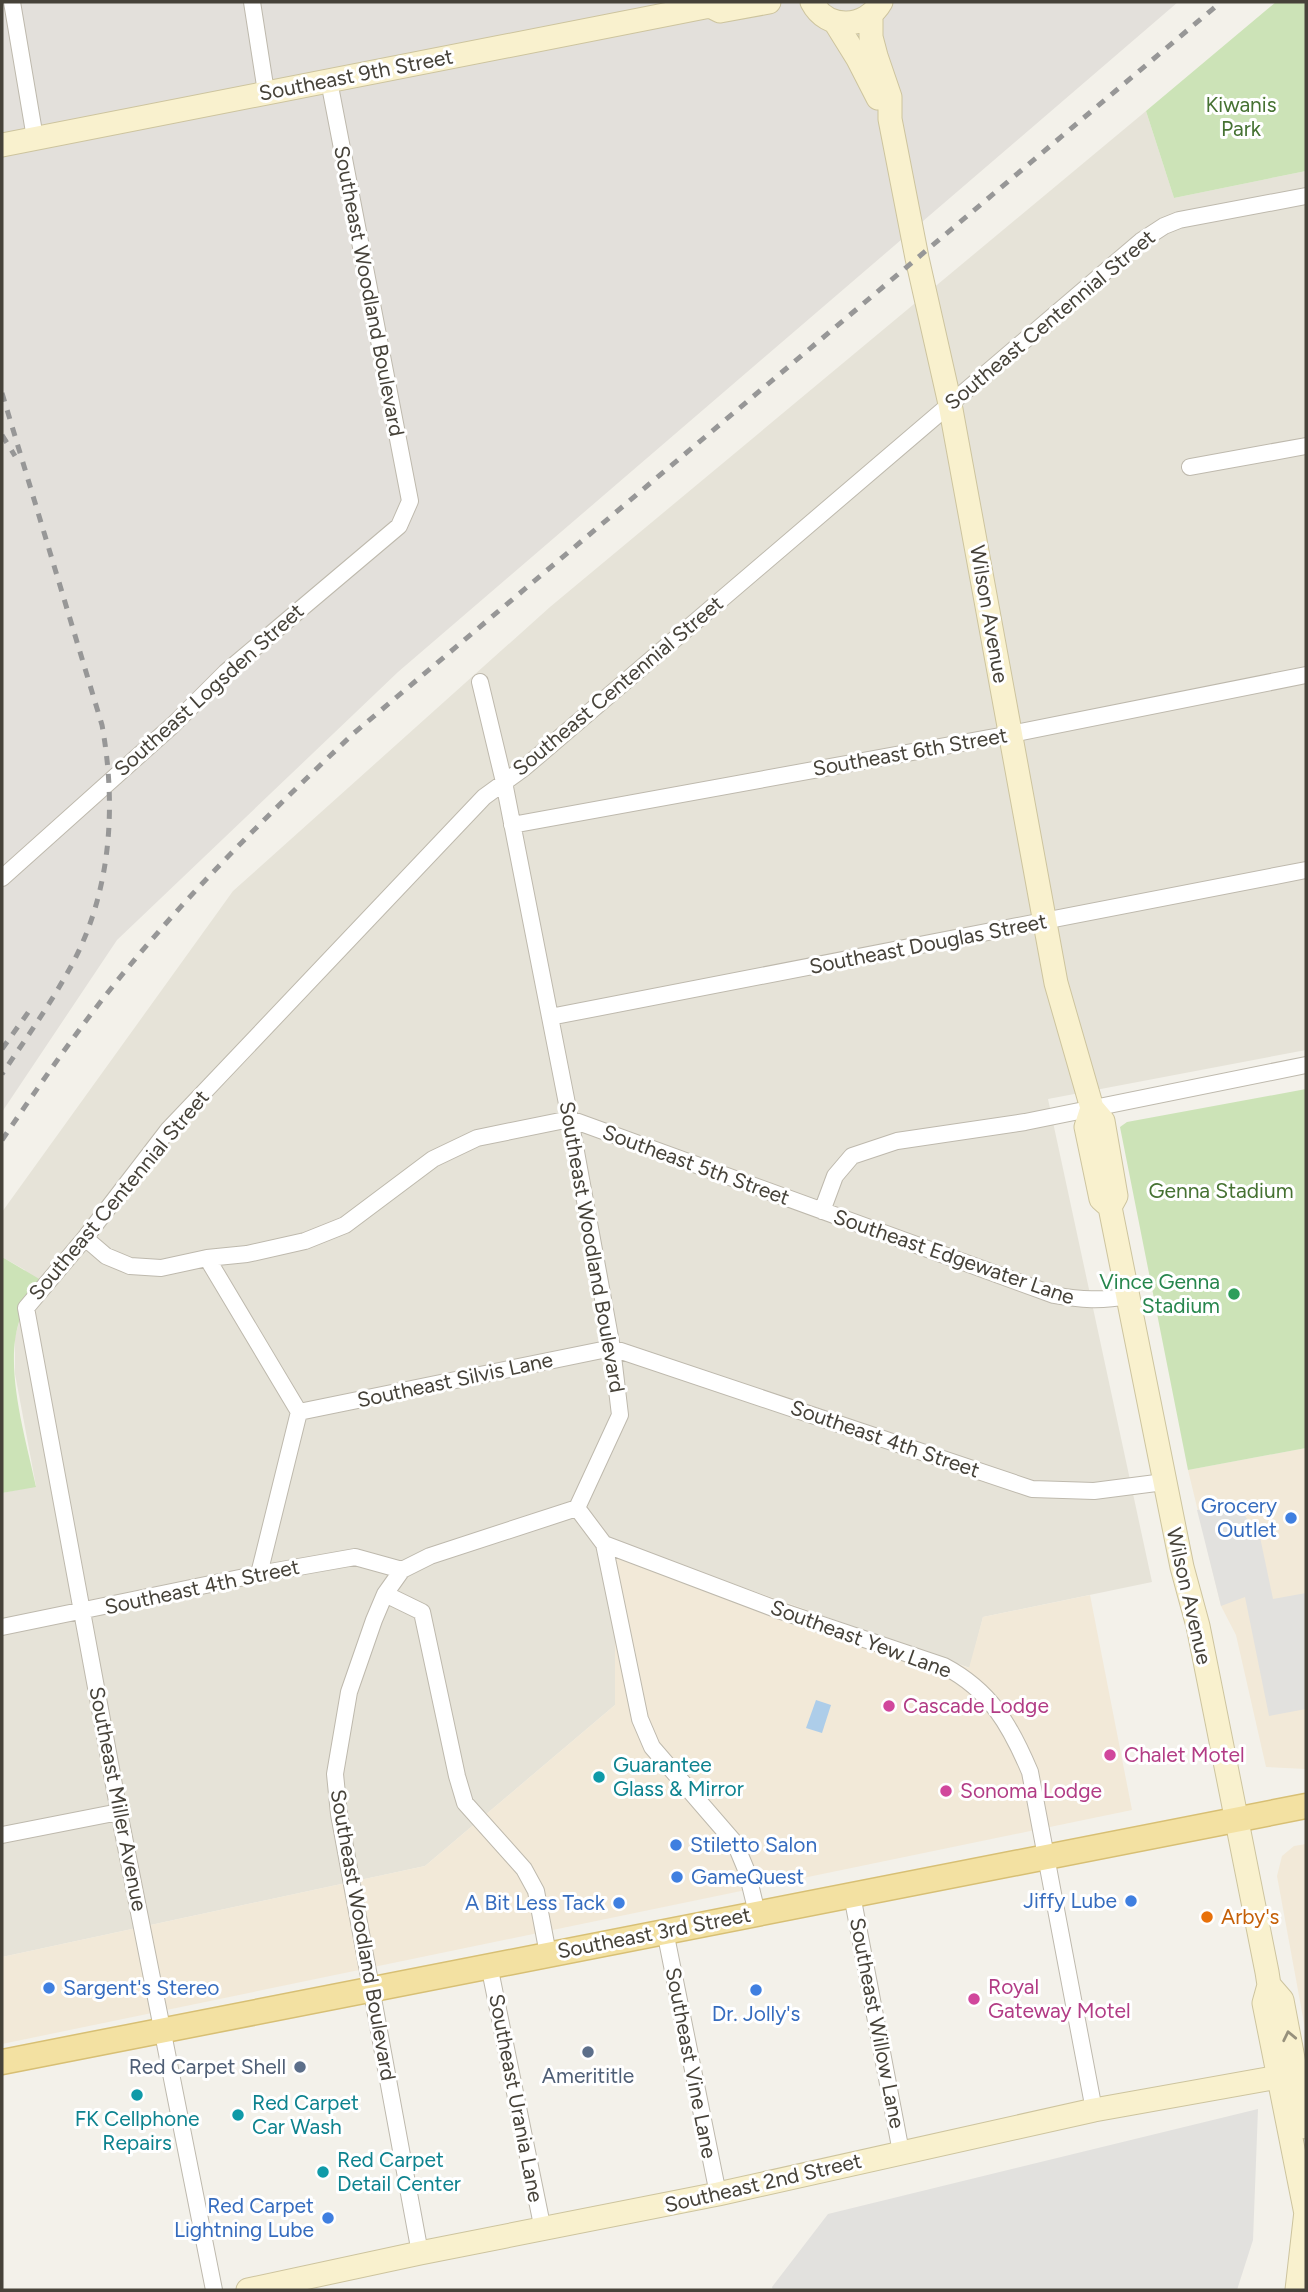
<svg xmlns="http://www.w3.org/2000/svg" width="1308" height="2292" viewBox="0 0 1308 2292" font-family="Figtree,sans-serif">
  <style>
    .residential { fill: #e6e3d8 }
    .commercial { fill: #f2e9d8 }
    .industrial { fill: #e3e0db }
    .green { fill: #cce3b7 }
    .parking { fill: #e2e1de }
    .water { fill: #adcde9 }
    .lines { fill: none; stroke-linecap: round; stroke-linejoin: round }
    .street-casing { stroke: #beb9ad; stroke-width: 18 }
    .secondary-casing { stroke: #cdc49e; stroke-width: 25 }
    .primary-casing { stroke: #d7bf74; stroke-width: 27 }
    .street { stroke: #fff; stroke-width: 16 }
    .secondary { stroke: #f9f1ce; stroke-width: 23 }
    .primary { stroke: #f3e1a2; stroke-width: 24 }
    .rail { stroke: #979797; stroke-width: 5; stroke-dasharray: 9 9; stroke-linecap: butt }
    .oneway { stroke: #97917c }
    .leisure-dot { fill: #2e9e5b; stroke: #fff; stroke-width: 2.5 }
    .shop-dot { fill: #3f7fe0; stroke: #fff; stroke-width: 2.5 }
    .hotel-dot { fill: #d1479c; stroke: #fff; stroke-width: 2.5 }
    .culture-dot { fill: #0f9aa8; stroke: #fff; stroke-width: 2.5 }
    .food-dot { fill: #e8710a; stroke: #fff; stroke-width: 2.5 }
    .service-dot { fill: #5c6f8a; stroke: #fff; stroke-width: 2.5 }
    .labels { text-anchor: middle; stroke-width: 6; stroke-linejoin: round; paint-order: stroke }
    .street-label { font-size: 21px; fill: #464239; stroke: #fff }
    .park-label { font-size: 21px; fill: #467232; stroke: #fff }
    .leisure-label { font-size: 21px; fill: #27864d; stroke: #fff; text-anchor: end }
    .shop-label { font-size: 21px; fill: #366cbe; stroke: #fff; text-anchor: end }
    .hotel-label { font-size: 21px; fill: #b23c85; stroke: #fff; text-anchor: start }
    .culture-label { font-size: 21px; fill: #0d838f; stroke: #fff; text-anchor: start }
    .food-label { font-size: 21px; fill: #c56008; stroke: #fff; text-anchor: start }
    .service-label { font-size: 21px; fill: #4e5e75; stroke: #fff; text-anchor: end }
  </style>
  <rect width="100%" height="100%" fill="#f3f1ea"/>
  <!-- residential -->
  <path class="residential" d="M1146,111L1174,198L1306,171V1050L1048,1099L1152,1582L983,1617L970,1668L616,1542L615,1705L425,1866L2,1957V1493L36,1486L15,1374V1337L20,1318L25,1270L2,1257V1212L233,891L550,607Z"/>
  <!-- commercial -->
  <path class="commercial" d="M1306,1448V1769L1266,1767L1236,1635L1221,1606L1188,1470Z
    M615,1542L969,1668L983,1617L1090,1595L1132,1810L2,2044V1957L425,1866L615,1705Z
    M1306,1844V2034L1277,1876L1282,1856L1294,1846Z"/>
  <!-- industrial -->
  <path class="industrial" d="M2,2H1178L398,672L117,940L2,1112Z"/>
  <!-- green -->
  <path class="green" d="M1276,2H1306V171L1174,198L1146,111Z
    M1306,1089V1448L1188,1470L1120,1127L1127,1122Z
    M2,1257L41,1280C34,1293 25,1306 20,1319C3,1366 26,1439 36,1487L2,1493Z"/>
  <!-- parking -->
  <path class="parking" d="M1236,1503L1260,1537L1273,1599L1306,1593V1709L1269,1716L1245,1597L1221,1606L1197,1510Z
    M1258,2109L1253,2240L1237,2290H773L772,2287L828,2214Z"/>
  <!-- water -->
  <path class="water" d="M816,1700L831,1705L822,1733L806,1728Z"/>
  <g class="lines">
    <!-- street casing -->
    <g class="street-casing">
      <path id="street" d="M12,2L35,138
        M252,2L266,92
        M1190,467L1306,446
        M512,825L1011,734L1306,675
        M2,878L174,724L226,672L399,526L410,501L329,81
        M550,1017L1306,870
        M822,1211L835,1176L852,1156L897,1141L1025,1122L1306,1065
        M85,1238L106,1256L130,1266L161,1268L207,1258L247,1254L305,1241L345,1225L433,1159L477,1138L570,1119L1054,1295C1081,1300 1102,1301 1129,1296
        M207,1258L299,1412L259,1574
        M299,1412L612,1348L1032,1489L1094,1491L1164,1482
        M577,1508L604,1544L781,1611L944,1666C991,1691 1010,1725 1030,1772L1094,2110
        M604,1544L640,1719L652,1747L735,1843L747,1872L757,1913
        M385,1594L422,1612L457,1776L465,1803L524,1869L536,1891L548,1954
        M2,1627L259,1574L355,1557L402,1570
        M2,1835L119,1812
        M852,1895L901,2152
        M665,1931L718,2194
        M489,1965L543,2230
        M420,2253L339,1814L335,1774L349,1692L374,1620L385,1594L402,1570L430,1556L577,1508L620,1415L612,1348L570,1119L504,782L480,682
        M214,2290L119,1812L26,1308L85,1238L168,1130L484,797L524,768L1141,241L1164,226L1179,220L1306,196"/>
    </g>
    <!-- secondary casing -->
    <g class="secondary-casing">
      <path id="secondary" d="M812,2C827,31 866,29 881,2
        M710,6L720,11L769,2
        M871,15V37L876,56L890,97V119L917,258L950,404L1056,983L1092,1108L1103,1121L1116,1196L1110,1207
        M835,22L858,59L878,98
        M2,145L710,6L714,2
        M1092,1108L1086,1127L1101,1199L1110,1207L1182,1567L1198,1626L1267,1972L1269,1985L1282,2000L1306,2127
        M1269,1985L1264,2003L1306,2214
        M248,2290L420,2253L718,2194L1094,2110L1278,2077
        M1297,2290L1306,2211"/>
    </g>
    <!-- primary casing -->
    <g class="primary-casing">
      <path id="primary" d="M2,2062L1306,1806"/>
    </g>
    <!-- street -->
    <use href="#street" class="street"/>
    <!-- secondary -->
    <use href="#secondary" class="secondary"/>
    <!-- primary -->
    <use href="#primary" class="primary"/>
    <!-- rail -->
    <path class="rail" d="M2,393L102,725C117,808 111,895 69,970C49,1006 25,1040 2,1074
      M2,435L15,456
      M2,1049L32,1007
      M2,1140C43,1080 84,1020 131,964C200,881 276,807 354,733L1221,2"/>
  </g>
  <!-- one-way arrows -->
  <defs><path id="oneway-chevron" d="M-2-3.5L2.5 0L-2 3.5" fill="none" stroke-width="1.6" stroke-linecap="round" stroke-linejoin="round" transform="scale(1.75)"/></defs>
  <use class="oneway" href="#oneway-chevron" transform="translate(1289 2036) rotate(-102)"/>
  <!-- markers -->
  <circle class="leisure-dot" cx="1234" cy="1294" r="7"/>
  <g class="shop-dot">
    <circle cx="1291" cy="1518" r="7"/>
    <circle cx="676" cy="1845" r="7"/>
    <circle cx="677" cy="1877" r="7"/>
    <circle cx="1131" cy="1901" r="7"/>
    <circle cx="619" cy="1903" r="7"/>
    <circle cx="49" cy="1988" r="7"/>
    <circle cx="756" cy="1990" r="7"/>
    <circle cx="328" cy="2218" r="7"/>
  </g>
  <g class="hotel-dot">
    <circle cx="889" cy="1706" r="7"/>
    <circle cx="1110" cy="1755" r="7"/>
    <circle cx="946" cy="1791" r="7"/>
    <circle cx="974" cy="1999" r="7"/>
  </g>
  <g class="culture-dot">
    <circle cx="599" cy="1777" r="7"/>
    <circle cx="137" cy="2095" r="7"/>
    <circle cx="238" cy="2115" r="7"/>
    <circle cx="323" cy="2172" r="7"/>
  </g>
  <circle class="food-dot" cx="1207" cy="1917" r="7"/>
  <g class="service-dot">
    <circle cx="588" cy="2052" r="7"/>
    <circle cx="300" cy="2067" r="7"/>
  </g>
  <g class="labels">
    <!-- street labels -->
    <g class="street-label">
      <text transform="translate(356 75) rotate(-11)" y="7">Southeast 9th Street</text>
      <text transform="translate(369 291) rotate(79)" y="7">Southeast Woodland Boulevard</text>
      <text transform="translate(1050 320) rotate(-40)" y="7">Southeast Centennial Street</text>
      <text transform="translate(989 614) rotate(80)" y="7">Wilson Avenue</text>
      <text transform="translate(618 686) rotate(-40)" y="7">Southeast Centennial Street</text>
      <text transform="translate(209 690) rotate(-42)" y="7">Southeast Logsden Street</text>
      <text transform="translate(910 752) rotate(-10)" y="7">Southeast 6th Street</text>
      <text transform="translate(928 944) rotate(-11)" y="7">Southeast Douglas Street</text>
      <text transform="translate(696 1165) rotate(20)" y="7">Southeast 5th Street</text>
      <text transform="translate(119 1195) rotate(-50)" y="7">Southeast Centennial Street</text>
      <text transform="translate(592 1247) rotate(80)" y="7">Southeast Woodland Boulevard</text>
      <text transform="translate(954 1257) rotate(19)" y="7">Southeast Edgewater Lane</text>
      <text transform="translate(455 1380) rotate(-12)" y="7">Southeast Silvis Lane</text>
      <text transform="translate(885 1439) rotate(19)" y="7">Southeast 4th Street</text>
      <text transform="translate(202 1587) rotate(-12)" y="7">Southeast 4th Street</text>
      <text transform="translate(1189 1596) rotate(77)" y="7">Wilson Avenue</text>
      <text transform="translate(861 1639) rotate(20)" y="7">Southeast Yew Lane</text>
      <text transform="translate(118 1799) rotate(79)" y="7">Southeast Miller Avenue</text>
      <text transform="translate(654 1933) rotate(-11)" y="7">Southeast 3rd Street</text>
      <text transform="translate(363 1935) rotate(80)" y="7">Southeast Woodland Boulevard</text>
      <text transform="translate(877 2023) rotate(79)" y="7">Southeast Willow Lane</text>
      <text transform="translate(691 2063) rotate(79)" y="7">Southeast Vine Lane</text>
      <text transform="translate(516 2098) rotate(79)" y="7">Southeast Urania Lane</text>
      <text transform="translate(763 2183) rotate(-13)" y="7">Southeast 2nd Street</text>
    </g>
    <!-- park labels -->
    <g class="park-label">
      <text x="1241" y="112">Kiwanis<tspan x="1241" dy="24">Park</tspan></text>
      <text x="1221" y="1198">Genna Stadium</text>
    </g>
    <!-- leisure labels -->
    <g class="leisure-label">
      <text x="1220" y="1289">Vince Genna<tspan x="1220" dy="24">Stadium</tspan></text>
    </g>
    <!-- shop labels -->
    <g class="shop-label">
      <text x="1277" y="1513">Grocery<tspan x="1277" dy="24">Outlet</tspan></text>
      <text x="690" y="1852" text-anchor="start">Stiletto Salon</text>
      <text x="691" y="1884" text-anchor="start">GameQuest</text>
      <text x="1117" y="1908">Jiffy Lube</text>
      <text x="605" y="1910">A Bit Less Tack</text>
      <text x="63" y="1995" text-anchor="start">Sargent's Stereo</text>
      <text x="756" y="2021" text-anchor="middle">Dr. Jolly's</text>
      <text x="314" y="2213">Red Carpet<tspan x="314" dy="24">Lightning Lube</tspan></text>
    </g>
    <!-- hotel labels -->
    <g class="hotel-label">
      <text x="903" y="1713">Cascade Lodge</text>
      <text x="1124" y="1762">Chalet Motel</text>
      <text x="960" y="1798">Sonoma Lodge</text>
      <text x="988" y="1994">Royal<tspan x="988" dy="24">Gateway Motel</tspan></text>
    </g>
    <!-- culture labels -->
    <g class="culture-label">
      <text x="613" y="1772">Guarantee<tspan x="613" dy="24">Glass &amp; Mirror</tspan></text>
      <text x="252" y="2110">Red Carpet<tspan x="252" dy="24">Car Wash</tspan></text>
      <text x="137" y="2126" text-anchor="middle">FK Cellphone<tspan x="137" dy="24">Repairs</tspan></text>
      <text x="337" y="2167">Red Carpet<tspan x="337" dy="24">Detail Center</tspan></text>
    </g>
    <!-- food labels -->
    <g class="food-label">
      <text x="1221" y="1924">Arby's</text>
    </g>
    <!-- service labels -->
    <g class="service-label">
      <text x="286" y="2074">Red Carpet Shell</text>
      <text x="588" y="2083" text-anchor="middle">Amerititle</text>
    </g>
  </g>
  <!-- border -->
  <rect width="1308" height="2292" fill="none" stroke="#464239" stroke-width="7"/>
</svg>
